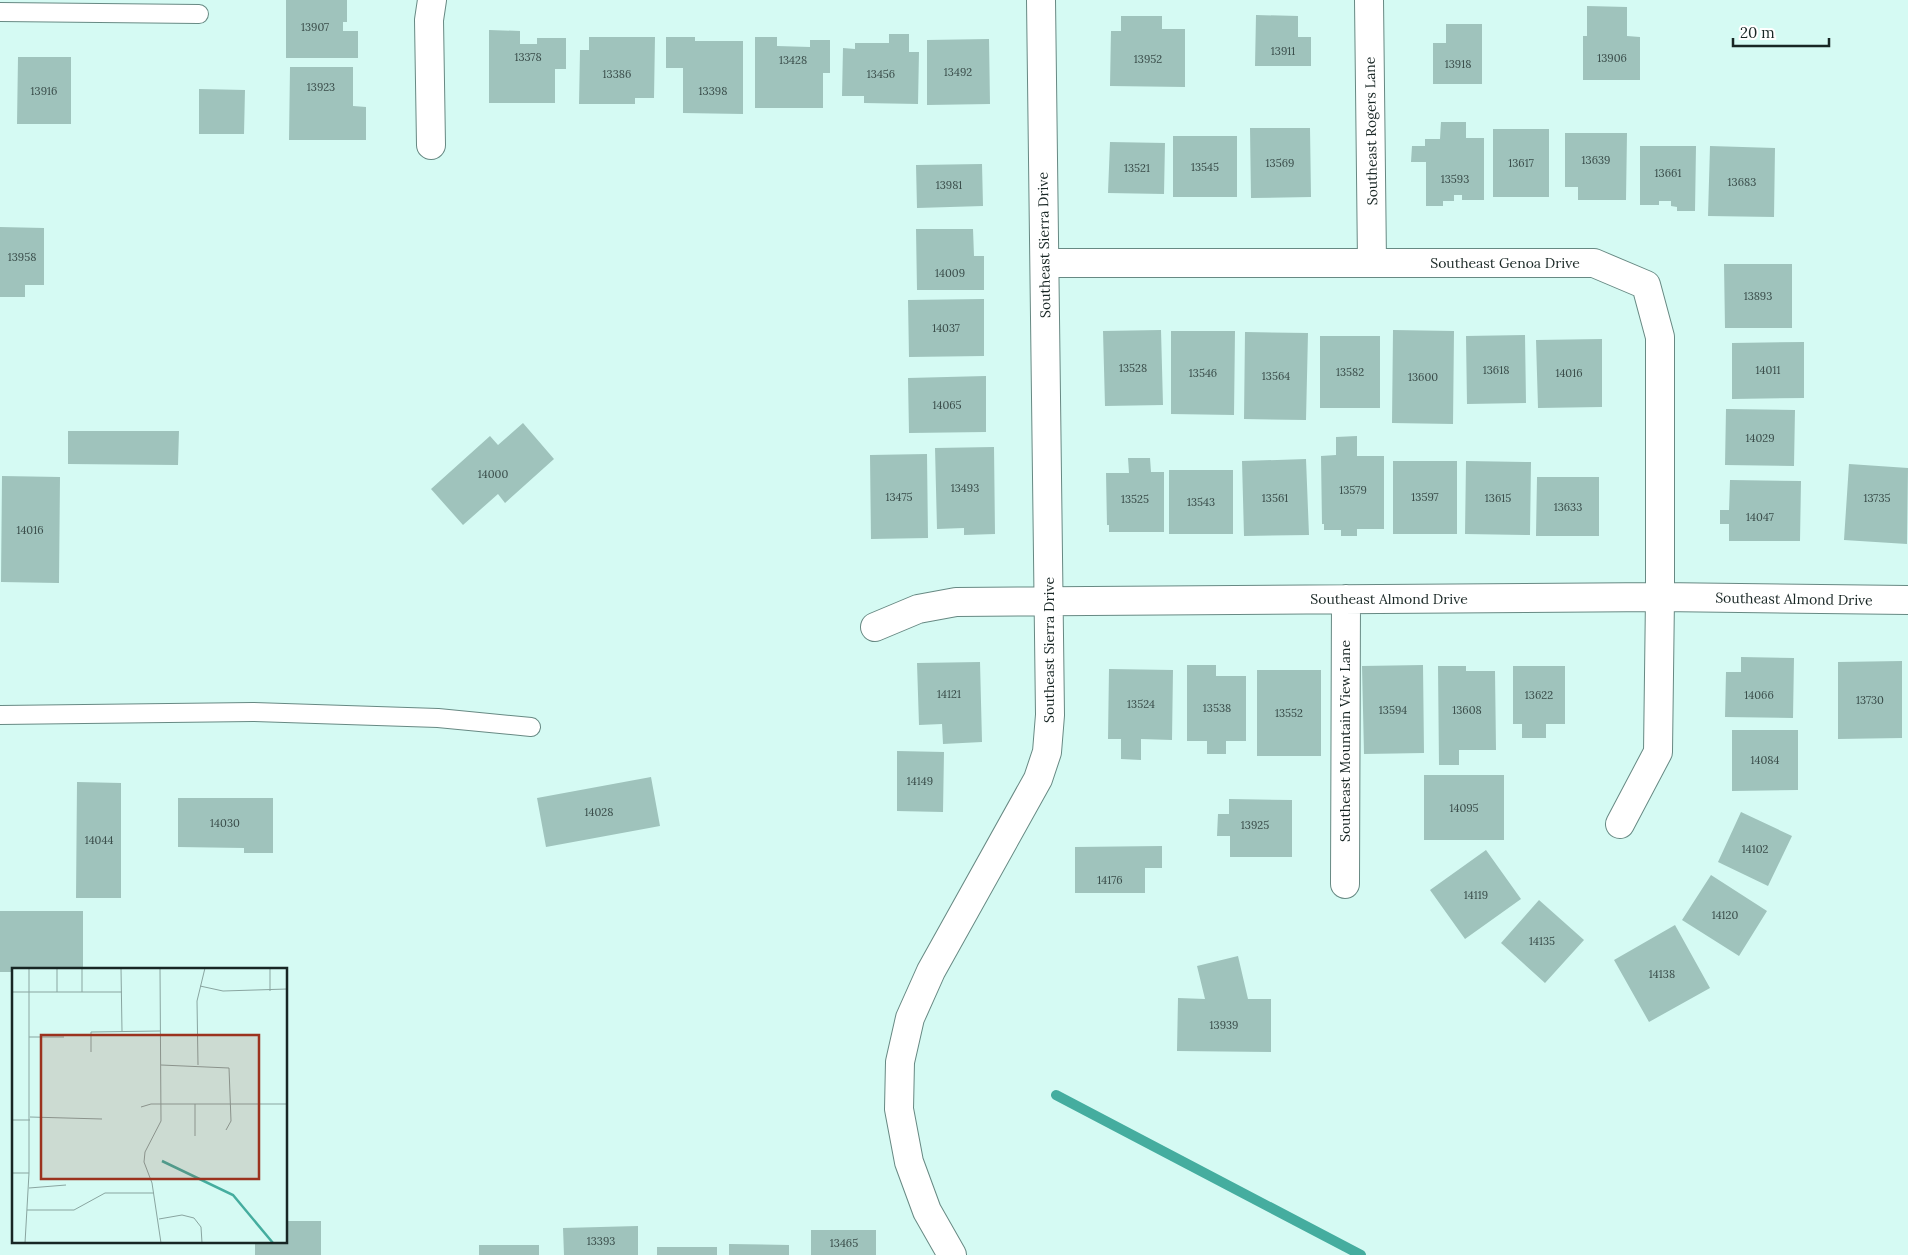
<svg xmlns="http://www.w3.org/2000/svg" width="1908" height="1255" viewBox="0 0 1908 1255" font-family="Lora,serif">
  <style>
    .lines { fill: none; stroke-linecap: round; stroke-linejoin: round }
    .stream { stroke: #45ad9f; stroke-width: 10 }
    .building { fill: #9fc3bc }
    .service-casing { stroke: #678983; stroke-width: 20 }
    .minor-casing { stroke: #678983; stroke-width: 30 }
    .service { stroke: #fff; stroke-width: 18 }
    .minor { stroke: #fff; stroke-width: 28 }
    .labels { text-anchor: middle; stroke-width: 4.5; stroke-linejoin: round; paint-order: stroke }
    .number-label { font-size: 11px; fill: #3a4d4a }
    .street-label { font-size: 14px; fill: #182624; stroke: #fff }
    .inset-river { fill: none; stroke: #45ad9f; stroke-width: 2.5 }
    .inset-road { fill: none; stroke: #89a5a0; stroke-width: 1 }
    .view { fill: #9b321e; fill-opacity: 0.15; stroke: #9b321e; stroke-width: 2.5 }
    .inset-edge { fill: none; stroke: #182624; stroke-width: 2.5 }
  </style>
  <rect width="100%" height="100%" fill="#d5faf3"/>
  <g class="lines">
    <!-- stream -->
    <path class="stream" d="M1056,1095L1361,1255"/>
  </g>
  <!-- building -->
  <path class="building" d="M286,0H347V22H343V31H358V58H286Z
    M1587,6L1627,7V36L1640,37V80H1583V36H1587Z
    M1256,15L1298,16V37H1311V66H1255Z
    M1121,16H1162V29H1185V87L1110,86L1111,31H1121Z
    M1446,24H1482V84H1433V43H1446Z
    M489,30L520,31V44H537V38H566V69H555V103H489Z
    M889,34H909V52H919L918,104L864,103V96H842L843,48L855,49V43H889Z
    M589,37H655L654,98H635V104H579L580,50H589Z
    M666,37H695V41H743V114L683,113V68H666Z
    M755,37H777V46L810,47V40H830V73H823V108H755Z
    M989,39L990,104L927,105V40Z
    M18,57H71V124H17Z
    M290,67H353V106L366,107V140H289Z
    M199,89L245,90L244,134H199Z
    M1441,122H1466V138H1484V200H1462V195H1454V201H1443V206H1426V162H1411L1412,146H1425V139H1440Z
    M1250,128H1310L1311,197L1251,198Z
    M1493,129H1549V197H1493Z
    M1565,133H1627L1626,200H1578V187H1565Z
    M1173,136H1237V197H1173Z
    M1110,142L1165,143L1164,194L1108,193Z
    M1640,146H1696L1695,211H1677V207L1671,206V201H1659V205H1640Z
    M1710,146L1775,148L1774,217L1708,216Z
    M982,164L983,206L917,208L916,165Z
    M0,227L44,228V285H25V297H0Z
    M916,229H973L974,256H984V290H917Z
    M1724,264H1792V328H1725Z
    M984,299V356L909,357L908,300Z
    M1161,330L1163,405L1105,406L1103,331Z
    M1393,330L1454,331L1453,424L1392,423Z
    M1171,331H1235L1234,415L1171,414Z
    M1245,332L1308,333L1306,420L1244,419Z
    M1525,335L1526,403L1467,404L1466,336Z
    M1320,336H1380V408H1320Z
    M1602,339V407L1538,408L1536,340Z
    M1804,342V398L1732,399V343Z
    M986,376V432L909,433L908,378Z
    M1726,409L1795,410L1794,466L1725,465Z
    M523,423L554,459L505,503L498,494L463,525L431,489L490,436L498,445Z
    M68,431H179L178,465L68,464Z
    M1357,436V456H1384V529H1357V536H1341V530H1324V524H1322L1321,456L1336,455V437Z
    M994,447L995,534L964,535V528L937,529L935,448Z
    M927,454L928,538L871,539L870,455Z
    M1128,458H1150L1151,472H1164V532H1109V525H1107L1106,473H1129Z
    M1306,459L1309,535L1244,536L1242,461Z
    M1393,461H1457V534H1393Z
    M1466,461L1531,462L1530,535L1465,534Z
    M1849,464L1908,468L1907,544L1844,540Z
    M1169,470H1233V534H1169Z
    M2,476L60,477L59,583L1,582Z
    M1537,477H1599V536H1536Z
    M1730,480L1801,481L1800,541H1729V524H1720V510H1729Z
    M1741,657L1794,658L1793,718L1725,717L1726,672H1741Z
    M1902,661V738L1838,739V662Z
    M980,662L982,742L943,744L942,724L919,725L917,663Z
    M1187,665H1216V676H1246V741H1226V754H1207V741H1187Z
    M1423,665L1424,753L1364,754L1362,666Z
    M1438,666H1466V671H1495L1496,750H1459V765H1439Z
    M1513,666H1565V724H1546V738H1522V724H1513Z
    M1109,669L1173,670L1172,740L1141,739V760L1121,759V739H1108Z
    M1257,670H1321V756H1257Z
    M1732,730H1798V790L1732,791Z
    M897,751L944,752L943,812L897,811Z
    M1424,775H1504V840H1424Z
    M651,777L660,826L546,847L537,798Z
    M77,782L121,783V898H76Z
    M178,798H273V853H244V848L178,847Z
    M1229,799L1292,800V857H1230V836H1217L1218,814H1229Z
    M1741,812L1792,836L1768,886L1718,862Z
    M1162,846V868H1145V893H1075V847Z
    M1486,850L1521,899L1465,939L1430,890Z
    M1711,875L1767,911L1739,956L1682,920Z
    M1539,900L1584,940L1545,983L1501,943Z
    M0,911H83V969H14V972H0Z
    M1675,925L1710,988L1649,1022L1614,960Z
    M1238,956L1248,999H1271V1052L1177,1051L1178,998L1205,999L1197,966Z
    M286,1221H321V1255H255V1241H286Z
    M638,1226V1255H564L563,1228Z
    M811,1230H876V1255H811Z
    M729,1244L789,1245V1255H729Z
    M479,1245H539V1255H479Z
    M657,1247H717V1255H657Z"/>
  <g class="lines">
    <!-- service casing -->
    <g class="service-casing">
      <path id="service" d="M0,12L199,14
        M0,715L253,712L438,718L531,727"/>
    </g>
    <!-- minor casing -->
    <g class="minor-casing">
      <path id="minor" d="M1369,0L1372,262
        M431,145L429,20L432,0
        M1045,263H1594L1646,285L1660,337V597L1658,752L1620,824
        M875,627L918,609L956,602L1660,597L1908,600
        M1345,884L1346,599
        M952,1255L927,1211L909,1162L899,1109L900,1062L910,1018L931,971L1038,779L1047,752L1050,715L1041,0"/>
    </g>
    <!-- service -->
    <use href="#service" class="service"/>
    <!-- minor -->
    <use href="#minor" class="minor"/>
  </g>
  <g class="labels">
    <!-- number labels -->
    <g class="number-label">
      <text x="315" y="31">13907</text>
      <text x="1283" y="55">13911</text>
      <text x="528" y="61">13378</text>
      <text x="1612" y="62">13906</text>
      <text x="1148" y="63">13952</text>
      <text x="793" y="64">13428</text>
      <text x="1458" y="68">13918</text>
      <text x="958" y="76">13492</text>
      <text x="617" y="78">13386</text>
      <text x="881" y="78">13456</text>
      <text x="321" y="91">13923</text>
      <text x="44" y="95">13916</text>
      <text x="713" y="95">13398</text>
      <text x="1596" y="164">13639</text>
      <text x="1280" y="167">13569</text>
      <text x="1521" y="167">13617</text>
      <text x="1205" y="171">13545</text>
      <text x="1137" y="172">13521</text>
      <text x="1668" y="177">13661</text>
      <text x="1455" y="183">13593</text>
      <text x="1742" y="186">13683</text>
      <text x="949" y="189">13981</text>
      <text x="22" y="261">13958</text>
      <text x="950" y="277">14009</text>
      <text x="1758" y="300">13893</text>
      <text x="946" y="332">14037</text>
      <text x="1133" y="372">13528</text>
      <text x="1496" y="374">13618</text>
      <text x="1768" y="374">14011</text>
      <text x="1350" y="376">13582</text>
      <text x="1203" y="377">13546</text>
      <text x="1569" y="377">14016</text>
      <text x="1276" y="380">13564</text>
      <text x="1423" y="381">13600</text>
      <text x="947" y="409">14065</text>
      <text x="1760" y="442">14029</text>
      <text x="493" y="478">14000</text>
      <text x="965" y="492">13493</text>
      <text x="1353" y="494">13579</text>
      <text x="899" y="501">13475</text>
      <text x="1425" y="501">13597</text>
      <text x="1275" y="502">13561</text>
      <text x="1498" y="502">13615</text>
      <text x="1877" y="502">13735</text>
      <text x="1135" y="503">13525</text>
      <text x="1201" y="506">13543</text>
      <text x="1568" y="511">13633</text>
      <text x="1760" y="521">14047</text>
      <text x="30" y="534">14016</text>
      <text x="949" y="698">14121</text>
      <text x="1539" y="699">13622</text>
      <text x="1759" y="699">14066</text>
      <text x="1870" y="704">13730</text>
      <text x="1141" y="708">13524</text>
      <text x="1217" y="712">13538</text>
      <text x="1393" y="714">13594</text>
      <text x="1467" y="714">13608</text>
      <text x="1289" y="717">13552</text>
      <text x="1765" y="764">14084</text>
      <text x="920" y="785">14149</text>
      <text x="1464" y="812">14095</text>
      <text x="599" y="816">14028</text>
      <text x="225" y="827">14030</text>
      <text x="1255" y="829">13925</text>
      <text x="99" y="844">14044</text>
      <text x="1755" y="853">14102</text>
      <text x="1110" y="884">14176</text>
      <text x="1476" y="899">14119</text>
      <text x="1725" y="919">14120</text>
      <text x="1542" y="945">14135</text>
      <text x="1662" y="978">14138</text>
      <text x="1224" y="1029">13939</text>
      <text x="601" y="1245">13393</text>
      <text x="844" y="1247">13465</text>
    </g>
    <!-- street labels -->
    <g class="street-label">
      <text transform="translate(1371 131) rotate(-91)" y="5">Southeast Rogers Lane</text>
      <text transform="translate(1044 245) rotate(-91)" y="5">Southeast Sierra Drive</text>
      <text x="1505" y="268">Southeast Genoa Drive</text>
      <text x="1389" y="604">Southeast Almond Drive</text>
      <text transform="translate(1794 599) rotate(1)" y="5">Southeast Almond Drive</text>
      <text transform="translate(1049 650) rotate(-90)" y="5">Southeast Sierra Drive</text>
      <text transform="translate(1345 741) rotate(-90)" y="5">Southeast Mountain View Lane</text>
    </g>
  </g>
  <!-- overview -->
  <g transform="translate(12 968)">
    <rect width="275" height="275" fill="#d5faf3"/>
    <path class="inset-river" d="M150,193L221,227L261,275"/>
    <path class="inset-road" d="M45,0V24M70,0V24M109,0L110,63M148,0L149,153L133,184L132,194L140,215L149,275M258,0V23M188,18L211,23L275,21M0,24H110M17,69H52M79,84V64L148,63M149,97L217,100L219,153L214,162M186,97L185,33L193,0M129,139L139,136H275M18,149L90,151M0,152H18M183,168V136M0,205H17M17,220L54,217M15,242H62L93,225H142M147,251L170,247L182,250L189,259L190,275M13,275L17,205V0"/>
    <path class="view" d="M29,67H247V211H29Z"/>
    <rect width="275" height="275" class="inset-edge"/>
  </g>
  <!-- scale -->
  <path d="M1733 38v8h96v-8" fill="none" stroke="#182624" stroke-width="2.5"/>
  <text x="1740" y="38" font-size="15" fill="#182624" stroke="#ffffff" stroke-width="4" paint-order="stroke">20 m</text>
</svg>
